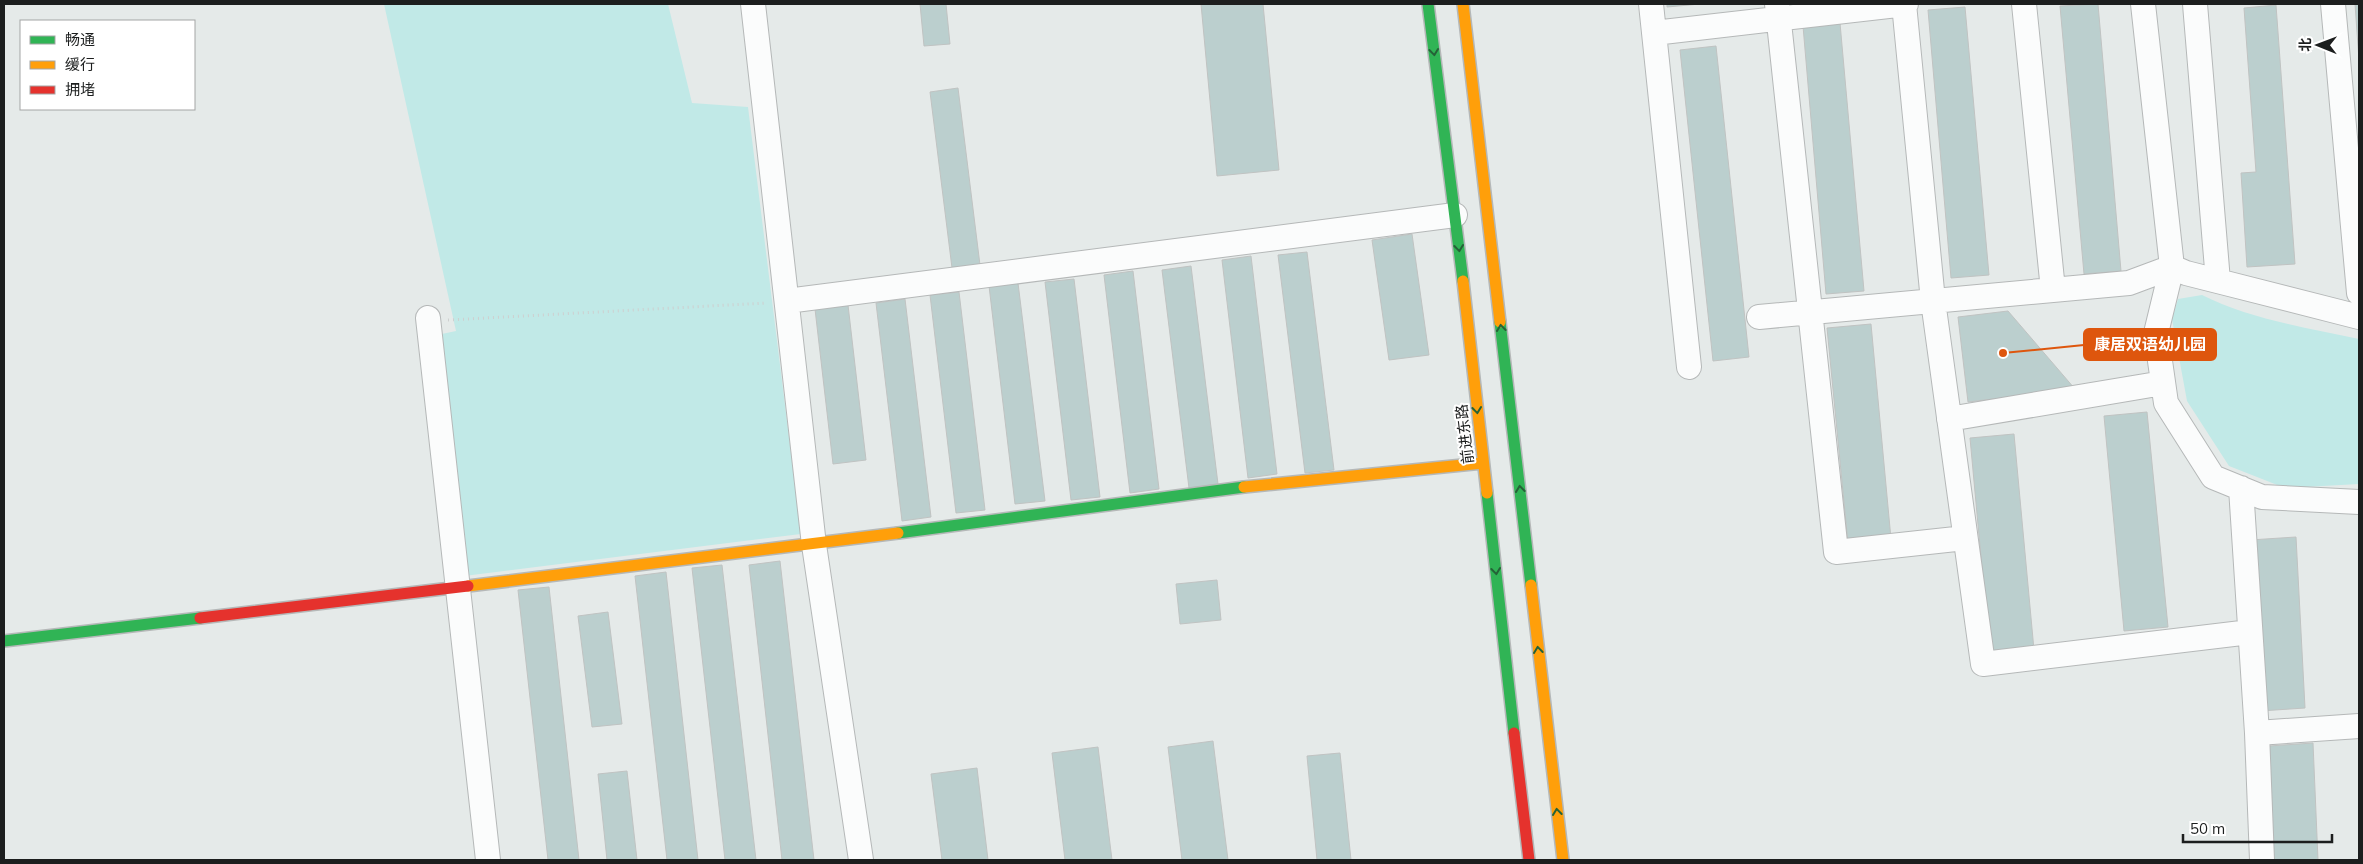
<svg xmlns="http://www.w3.org/2000/svg" width="2363" height="864" viewBox="0 0 2363 864" font-family="Mulish,'Noto Sans SC',sans-serif">
  <style>
    .green { fill: #c1e9e7 }
    .building { fill: #bbcfce; stroke: #c0c3c2 }
    .lines { fill: none; stroke-linecap: round; stroke-linejoin: round }
    .street-casing { stroke: #b5b8b8; stroke-width: 26 }
    .fast-casing { stroke: #b5b8b8; stroke-width: 14 }
    .slow-casing { stroke: #b5b8b8; stroke-width: 14 }
    .jam-casing { stroke: #b5b8b8; stroke-width: 14 }
    .path { stroke: #cecfcf; stroke-width: 3; stroke-dasharray: 1 4; stroke-linecap: butt }
    .street { stroke: #fbfcfc; stroke-width: 24 }
    .fast { stroke: #30b455; stroke-width: 11 }
    .slow { stroke: #ff9f0a; stroke-width: 11 }
    .jam { stroke: #e5322d; stroke-width: 11 }
    .oneway { stroke: #256237 }
    .labels { text-anchor: middle; stroke-width: 4; stroke-linejoin: round; paint-order: stroke }
    .street-label { font-size: 15px; fill: #1c1e1e; stroke: #fff }
    .leader { fill: none; stroke: #de560d; stroke-width: 2 }
    .callout-dot { fill: #de560d; stroke: #fff; stroke-width: 2 }
    .callout { fill: #de560d; stroke: #de560d; stroke-width: 2 }
    .callout-label { font-size: 16px; text-anchor: middle; font-weight: bold; fill: #fff }
  </style>
  <rect width="100%" height="100%" fill="#e5eae9"/>
  <!-- green -->
  <path class="green" d="M384,4H668L692,103L748,107L801,534L464,576L437,335L456,331Z
    M2202,295C2250,319 2307,328 2359,339V484L2285,488L2229,466L2187,401L2172,319L2178,299Z"/>
  <!-- building -->
  <path class="building" d="M920,4H946L950,44L924,46Z
    M1201,4H1263L1279,170L1217,176Z
    M1667,4H1700L1667,7Z
    M2098,4L2121,271L2084,274L2060,6Z
    M2355,4H2359V60Z
    M2276,5L2295,264L2247,267L2241,173L2256,172L2244,8Z
    M1965,7L1989,275L1951,278L1928,10Z
    M1840,23L1864,291L1826,294L1803,26Z
    M1716,46L1749,357L1713,361L1680,50Z
    M958,88L980,265L952,268L930,92Z
    M1412,234L1429,355L1389,360L1372,240Z
    M1307,252L1334,470L1305,473L1278,255Z
    M1251,256L1277,474L1248,478L1222,260Z
    M1191,266L1218,484L1189,488L1162,270Z
    M1133,271L1159,489L1130,493L1104,275Z
    M1074,279L1100,497L1071,500L1045,282Z
    M1018,283L1045,501L1015,504L989,286Z
    M959,292L985,510L956,513L930,295Z
    M905,299L931,517L902,521L876,303Z
    M848,305L866,460L833,464L815,309Z
    M2008,311L2075,389L1968,402L1958,317Z
    M1871,324L1891,539L1848,543L1827,328Z
    M2147,412L2168,627L2124,631L2104,416Z
    M2014,434L2034,650L1990,654L1970,438Z
    M2296,537L2305,708L2260,711L2250,540Z
    M780,561L814,860H782L749,565Z
    M722,565L756,860H725L692,568Z
    M666,572L698,860H667L635,576Z
    M1217,580L1221,620L1180,624L1176,584Z
    M549,587L579,860H548L518,590Z
    M608,612L622,724L592,727L578,616Z
    M1213,741L1228,860H1182L1168,747Z
    M2313,743L2318,860H2274L2269,746Z
    M1098,747L1112,860H1065L1052,753Z
    M1340,753L1351,860H1317L1307,756Z
    M977,768L988,860H942L931,774Z
    M627,771L637,860H607L598,774Z"/>
  <g class="lines">
    <!-- street casing -->
    <g class="street-casing">
      <path id="street" d="M753,4L814,545L861,860
        M1651,4L1689,367
        M1777,4L1836,552L1965,538
        M1904,4L1933,301L1983,664L2250,632
        M2024,4L2053,290
        M2143,4L2172,267L2186,273L2359,317
        M2195,4L2218,281
        M2333,4L2359,293
        M1654,33L1906,4
        M2172,267L2156,333L2166,403L2213,477L2262,497L2359,502
        M787,301L1455,215
        M1759,317L2129,283L2172,267
        M428,318L488,860
        M1949,419L2163,383
        M2241,488L2257,733
        M2262,860L2257,733L2359,726"/>
    </g>
    <!-- fast casing -->
    <g class="fast-casing">
      <path id="fast" d="M1428,4L1463,281
        M1500,322L1531,585
        M1487,493L1514,733
        M898,533L1244,487
        M4,641L200,618"/>
    </g>
    <!-- slow casing -->
    <g class="slow-casing">
      <path id="slow" d="M1463,4L1500,322
        M1463,281L1487,493
        M1244,487L1483,463
        M1531,585L1563,860
        M468,586L898,533"/>
    </g>
    <!-- jam casing -->
    <g class="jam-casing">
      <path id="jam" d="M200,618L468,586
        M1514,733L1529,860"/>
    </g>
    <!-- path -->
    <path class="path" d="M448,320L766,303"/>
    <!-- street -->
    <use href="#street" class="street"/>
    <!-- fast -->
    <use href="#fast" class="fast"/>
    <!-- slow -->
    <use href="#slow" class="slow"/>
    <!-- jam -->
    <use href="#jam" class="jam"/>
  </g>
  <!-- one-way arrows -->
  <defs><path id="oneway-chevron" d="M-2-3.5L2.5 0L-2 3.5" fill="none" stroke-width="1.6" stroke-linecap="round" stroke-linejoin="round" transform="scale(1.25)"/></defs>
  <g class="oneway">
    <use href="#oneway-chevron" transform="translate(1434 52) rotate(83)"/>
    <use href="#oneway-chevron" transform="translate(1459 248) rotate(83)"/>
    <use href="#oneway-chevron" transform="translate(1501 328) rotate(-97)"/>
    <use href="#oneway-chevron" transform="translate(1477 410) rotate(83)"/>
    <use href="#oneway-chevron" transform="translate(1520 489) rotate(-97)"/>
    <use href="#oneway-chevron" transform="translate(1496 571) rotate(83)"/>
    <use href="#oneway-chevron" transform="translate(1538 650) rotate(-97)"/>
    <use href="#oneway-chevron" transform="translate(1557 812) rotate(-97)"/>
  </g>
  <g class="labels">
    <!-- street labels -->
    <g class="street-label">
      <text transform="translate(1465 434) rotate(-97)" y="5">前进东路</text>
    </g>
  </g>
  <!-- callouts -->
  <path class="leader" d="M2003 353L2084 345"/>
  <circle class="callout-dot" cx="2003" cy="353" r="5"/>
  <rect class="callout" x="2084" y="329" width="132" height="31" rx="5"/>
  <g class="callout-label">
    <text x="2150" y="350">康居双语幼儿园</text>
  </g>
  <!-- border -->
  <rect width="2363" height="864" fill="none" stroke="#1c1e1e" stroke-width="10"/>
  <!-- legend -->
  <rect x="20" y="20" width="175" height="90" fill="#ffffff" stroke="#a4a5a5"/>
  <rect x="30" y="36" width="25" height="8" fill="#30b455" stroke="#a4a5a5"/>
  <text x="65" y="45" font-size="15" fill="#1c1e1e">畅通</text>
  <rect x="30" y="61" width="25" height="8" fill="#ff9f0a" stroke="#a4a5a5"/>
  <text x="65" y="70" font-size="15" fill="#1c1e1e">缓行</text>
  <rect x="30" y="86" width="25" height="8" fill="#e5322d" stroke="#a4a5a5"/>
  <text x="65" y="95" font-size="15" fill="#1c1e1e">拥堵</text>
  <!-- north arrow -->
  <g transform="translate(2318 45) rotate(271)" stroke="#ffffff" stroke-width="4" paint-order="stroke">
  <path d="M0-4L9 19L0 12L-9 19Z" fill="#1c1e1e"/>
  <text y="-8" font-size="14" font-weight="bold" text-anchor="middle" fill="#1c1e1e">北</text>
  </g>
  <!-- scale -->
  <path d="M2183 834v8h149v-8" fill="none" stroke="#1c1e1e" stroke-width="2.5"/>
  <text x="2190" y="834" font-size="15" fill="#1c1e1e" stroke="#ffffff" stroke-width="4" paint-order="stroke">50 m</text>
</svg>
